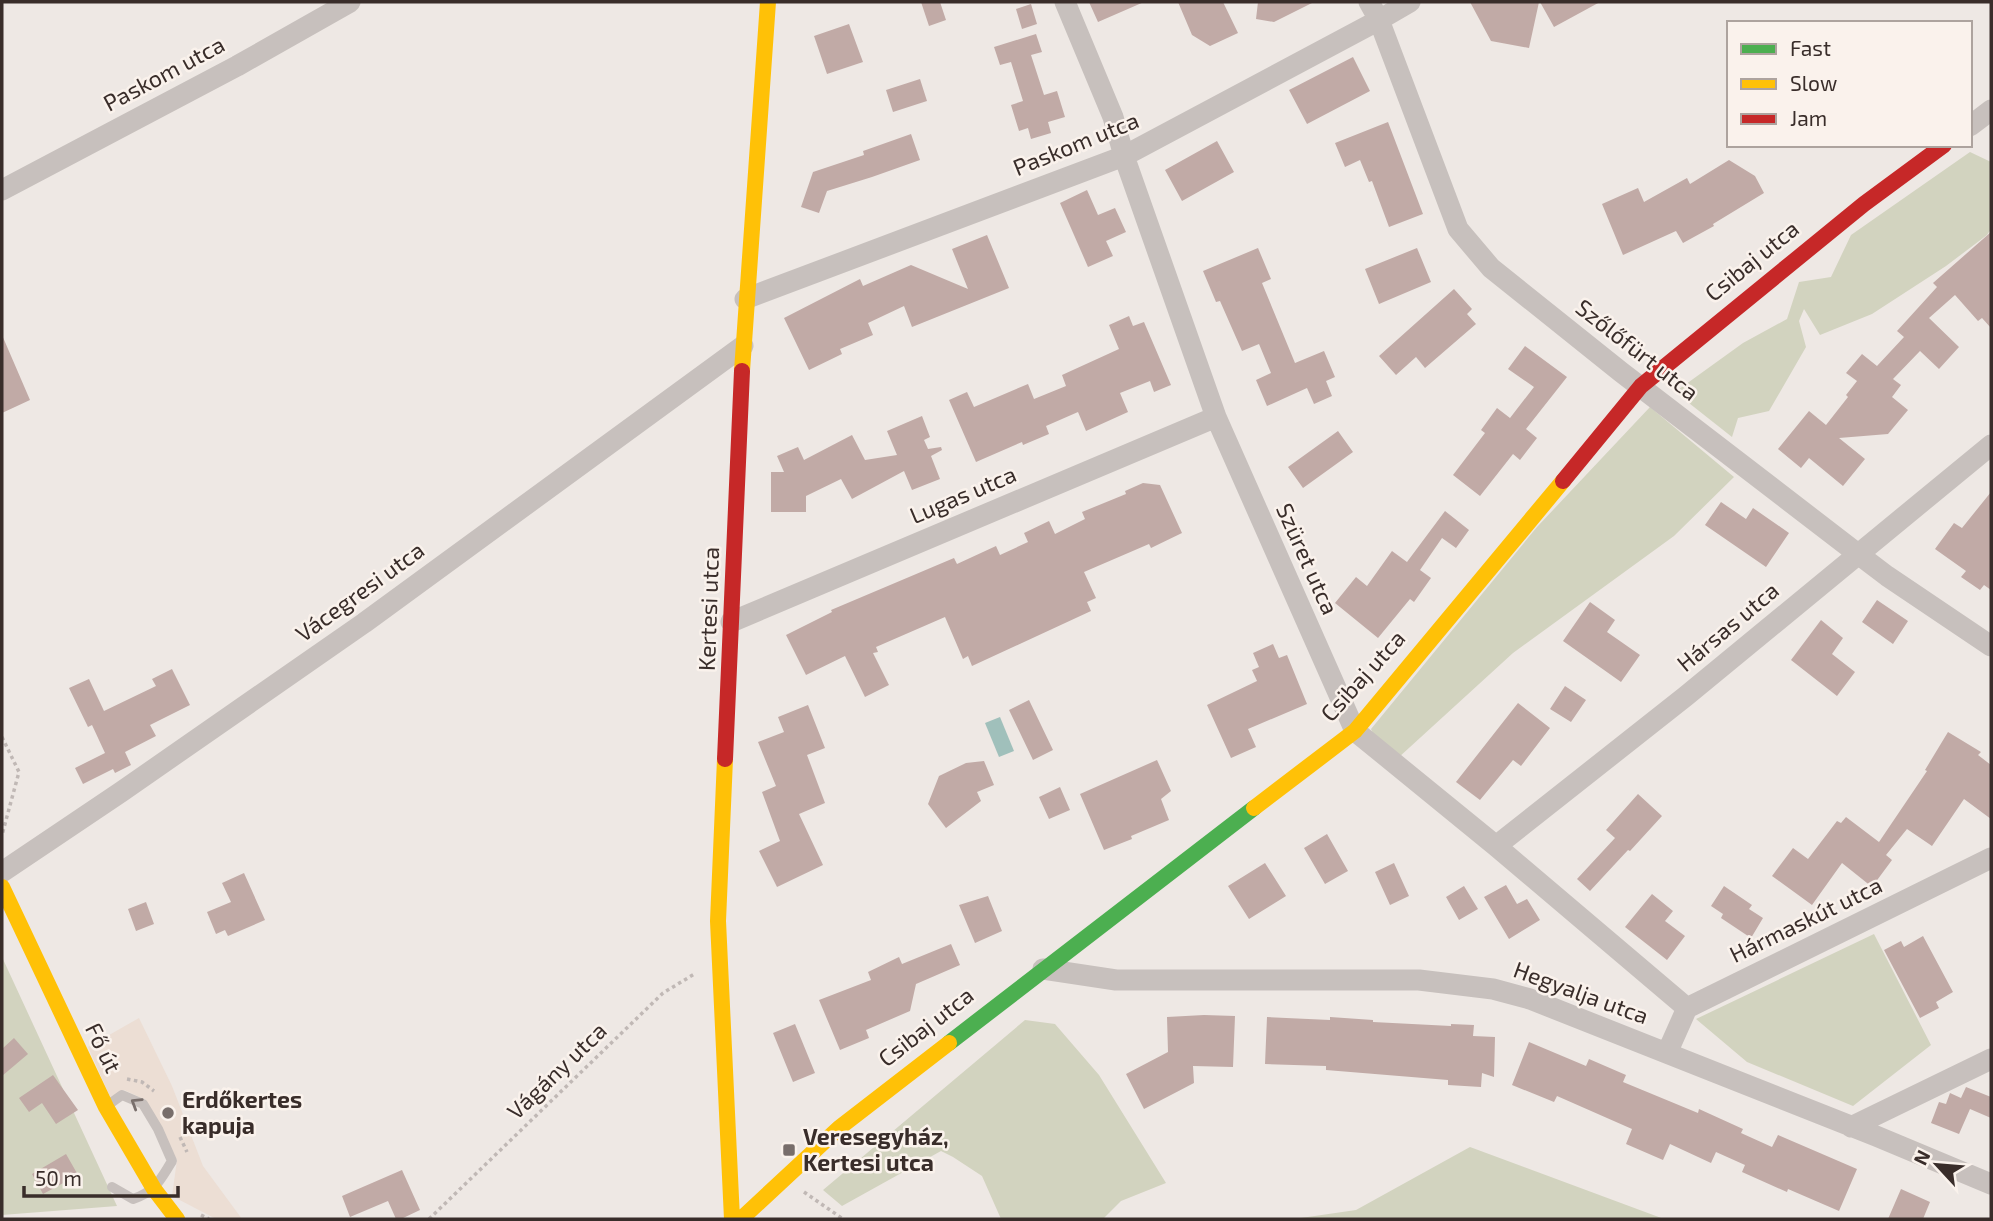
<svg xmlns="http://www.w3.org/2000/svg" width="1993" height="1221" viewBox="0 0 1993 1221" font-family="'Exo 2',sans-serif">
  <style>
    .green { fill: #d2d3bf }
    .plaza { fill: #ecded4 }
    .water { fill: #a0c0bb }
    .building { fill: #c1aaa6 }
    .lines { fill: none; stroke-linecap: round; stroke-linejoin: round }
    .path { stroke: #c0b8b5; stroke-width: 3.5; stroke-dasharray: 3.5 3.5; stroke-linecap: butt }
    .lane { stroke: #c7c0bd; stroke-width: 10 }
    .street { stroke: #c7c0bd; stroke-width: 21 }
    .fast { stroke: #4caf50; stroke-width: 16 }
    .slow { stroke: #ffc107; stroke-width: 16 }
    .jam { stroke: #c62828; stroke-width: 16 }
    .oneway { stroke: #796f6c }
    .poi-dot { fill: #786e6b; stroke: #faf2ec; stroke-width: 2.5 }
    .labels { text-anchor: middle; stroke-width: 5; stroke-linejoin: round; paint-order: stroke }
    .street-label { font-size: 23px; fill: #392d2a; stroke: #faf2ec }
    .poi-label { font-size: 23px; font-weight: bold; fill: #392d2a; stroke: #faf2ec; text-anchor: start }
  </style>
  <rect width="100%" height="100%" fill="#eee8e4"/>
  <!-- green -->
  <path class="green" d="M1970,152L1991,162V229L1987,235L1946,266L1872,314L1820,335L1804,309L1799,321L1806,347L1769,411L1738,418L1732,437L1675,392L1743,343L1787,319L1799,282L1831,277L1851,235Z
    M1650,407L1734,477L1674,536L1513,653L1398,758L1378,745L1371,729L1537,527Z
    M1874,934L1931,1045L1853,1106L1747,1062L1696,1019Z
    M2,957L117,1206L2,1215Z
    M1025,1020L1055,1024L1099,1075L1166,1183L1121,1201L1103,1219H1001L982,1176L953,1157L941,1151L842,1206L823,1190Z
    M1470,1147L1664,1219H1294L1356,1210Z"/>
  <!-- plaza -->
  <path class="plaza" d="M139,1018L172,1086L203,1166L242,1219H216L172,1196L177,1160L146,1100L124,1090L112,1101L88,1047Z"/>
  <!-- water -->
  <path class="water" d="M1000,717L1014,751L999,757L985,723Z"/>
  <!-- building -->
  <path class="building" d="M921,2H940L946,20L929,26Z
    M1089,2H1144L1098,22Z
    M1178,2H1223L1238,33L1210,46L1192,35Z
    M1258,2H1314L1274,22L1256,19Z
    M1470,2H1539L1529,48L1491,41Z
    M1540,2H1600L1554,27Z
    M1031,4L1037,24L1022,29L1016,9Z
    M849,24L863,62L827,74L814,36Z
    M1036,34L1042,52L1031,55L1044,95L1057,91L1065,117L1048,122L1051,133L1031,139L1028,128L1019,131L1011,105L1023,101L1011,62L1000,65L994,47Z
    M1353,57L1370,91L1307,124L1289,90Z
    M920,79L927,101L893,112L886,90Z
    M1388,122L1423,214L1389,227L1372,181L1369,182L1360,160L1345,167L1335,143Z
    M911,134L920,160L872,177L827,191L819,213L801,207L813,172L864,155L863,151Z
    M1217,141L1234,172L1182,201L1165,170Z
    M1729,160L1755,176L1764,193L1713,224L1714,226L1683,243L1676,231L1623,255L1602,204L1638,188L1644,202L1687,178L1690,184Z
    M1087,190L1098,215L1115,208L1126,232L1106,241L1113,256L1088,267L1060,203Z
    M1991,232V328L1982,318L1978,321L1955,295L1929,318L1959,347L1939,369L1920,351L1893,379L1901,385L1892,397L1908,410L1888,434L1839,438L1865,459L1843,486L1809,458L1801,468L1778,449L1809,411L1826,425L1848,397L1846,395L1857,381L1846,373L1862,354L1877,366L1904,337L1897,331L1937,287L1933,283Z
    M987,235L1009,288L912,327L904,306L868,323L873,335L840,349L842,354L809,370L784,318L860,279L863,286L911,265L968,289L952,249Z
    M1258,248L1271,279L1262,283L1295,363L1324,351L1335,377L1326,381L1332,396L1314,404L1307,388L1267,406L1256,380L1271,373L1259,344L1242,351L1220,301L1216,302L1203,271Z
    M1417,248L1431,282L1379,304L1365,269Z
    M1454,289L1472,309L1467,314L1476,324L1425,368L1416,357L1396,375L1379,356Z
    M1129,316L1133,326L1144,322L1171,385L1154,392L1150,381L1120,393L1128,412L1086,431L1078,412L1046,426L1049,434L1023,445L1022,442L976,462L949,400L967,392L974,407L1028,384L1034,399L1066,386L1062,375L1119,349L1109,325Z
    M2,335L30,400L2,413Z
    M1525,346L1567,377L1526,429L1537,438L1520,460L1513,454L1480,496L1453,475L1485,433L1481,430L1497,408L1510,418L1534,387L1508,369Z
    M922,416L930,437L924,440L928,449L941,447L942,450L931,456L940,479L912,490L904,471L852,499L841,479L806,496V512H771V472H784L777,456L798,447L804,460L852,435L865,460L897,455L887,431Z
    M1338,431L1353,452L1303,488L1288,467Z
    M1143,483L1160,485L1182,533L1151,548L1149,544L1084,572L1096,598L1087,602L1091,611L972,666L968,656L963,659L945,617L876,647L878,652L873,653L889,685L865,697L845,656L806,675L786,635L832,612L831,610L954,558L957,564L996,546L1000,555L1028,542L1024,533L1049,521L1055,534L1085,519L1082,512L1126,494L1125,491Z
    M1991,492V590L1984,585L1980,590L1961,577L1966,571L1935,549L1954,523L1962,528Z
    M1721,502L1746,519L1753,508L1789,533L1766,567L1705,525Z
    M1445,511L1469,530L1456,548L1442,538L1420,570L1431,578L1414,602L1410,599L1378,638L1335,603L1356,577L1367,586L1392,551L1407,562Z
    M1877,600L1908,621L1893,644L1862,622Z
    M1590,602L1615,620L1607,632L1640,655L1621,682L1563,641Z
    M1821,620L1843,638L1832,654L1855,672L1837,696L1791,660Z
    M1273,644L1279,658L1287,655L1307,704L1248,729L1256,747L1231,758L1207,705L1257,681L1252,670L1259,667L1253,653Z
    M172,669L190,705L150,725L156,736L125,752L131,765L115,773L113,769L83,784L75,768L105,753L92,725L88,727L69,688L89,679L104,711L156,686L152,679Z
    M1565,686L1586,700L1571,722L1550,709Z
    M1029,700L1053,750L1033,760L1009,710Z
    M1518,703L1550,728L1521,766L1513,760L1480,800L1456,782Z
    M808,705L825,748L807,755L825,803L799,814L823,865L777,887L759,851L780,841L762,792L776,786L758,742L784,732L778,717Z
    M1948,732L1981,752L1978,755L1991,765V819L1964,799L1932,846L1907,829L1886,855L1892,860L1872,887L1842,863L1812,905L1772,876L1793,848L1808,859L1837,821L1841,823L1846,817L1879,842L1927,771L1925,770Z
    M1157,760L1171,791L1161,799L1169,820L1131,836L1132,839L1104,850L1080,794Z
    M984,761L994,785L977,792L981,801L946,828L928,804L939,776L966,763Z
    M1060,787L1070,810L1049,819L1039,797Z
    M1638,794L1662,816L1630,851L1628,850L1590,891L1577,879L1615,838L1606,830Z
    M1327,834L1348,871L1325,884L1304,848Z
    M1265,863L1286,896L1249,919L1228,886Z
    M1394,863L1409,896L1390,905L1375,872Z
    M244,873L265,920L228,936L225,930L216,934L207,912L231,902L222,883Z
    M1506,885L1517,904L1527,899L1540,920L1509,939L1484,897Z
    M1464,886L1478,909L1459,920L1446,897Z
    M1724,886L1752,905L1749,909L1763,918L1751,938L1721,918L1723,914L1711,906Z
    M1652,894L1673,911L1665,921L1685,936L1667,960L1625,927Z
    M988,896L1002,931L975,943L959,905Z
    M146,902L154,924L136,931L128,909Z
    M1923,936L1953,992L1936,1002L1939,1008L1920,1018L1884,950L1901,941L1904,947Z
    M951,944L960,965L916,984L910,1011L866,1030L869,1038L840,1050L819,1000L871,980L868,972L899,957L902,964Z
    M1204,1015L1235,1016L1233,1067L1193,1066L1194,1083L1144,1109L1126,1074L1168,1052L1167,1017Z
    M1267,1017L1330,1020V1017L1373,1020V1022L1451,1026V1024L1474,1025L1473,1036L1495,1037L1494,1077L1482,1073L1481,1087L1448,1085V1080L1326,1070V1066L1265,1064Z
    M795,1024L815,1073L793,1082L773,1033Z
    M14,1038L28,1054L2,1076V1049Z
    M1529,1042L1586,1066L1589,1059L1626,1075L1623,1082L1698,1113L1699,1109L1743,1129L1741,1133L1772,1147L1778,1135L1857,1169L1839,1211L1788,1189L1787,1192L1742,1172L1745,1165L1716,1152L1711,1163L1670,1144L1663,1160L1626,1144L1632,1129L1557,1096L1554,1102L1512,1085Z
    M53,1075L78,1110L56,1124L42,1103L29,1112L19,1098Z
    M1966,1087L1991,1097V1118L1970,1109L1959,1134L1931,1123L1939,1102L1946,1104L1950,1093L1961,1098Z
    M66,1154L78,1175L43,1194L32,1174Z
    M402,1170L420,1210L401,1219H396L388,1201L350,1217L342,1196Z
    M1901,1189L1930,1202L1923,1219H1888Z"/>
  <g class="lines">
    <!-- path -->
    <path class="path" d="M2,737L19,772L2,835
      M127,1079L142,1082L154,1091
      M180,1137L187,1152
      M804,1192L843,1219
      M201,1215L209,1219
      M429,1219L663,993L696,973"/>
    <!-- lane -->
    <path class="lane" d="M108,1105L122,1095L143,1104L158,1129L172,1161C160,1180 156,1191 133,1199L112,1187"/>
    <!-- street -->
    <path class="street" d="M1065,2L1113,117L1124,156L1216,417L1355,731L1496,846L1687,1008
      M1369,2L1379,20L1458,229L1491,268L1621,372L1858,554L1887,576L1991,646
      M1970,126L1991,110
      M2,190L237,66L350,2
      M745,299L1124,156L1379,20L1410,2
      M731,622L1216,417
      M1496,846L1686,696L1991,445
      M2,872L121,792L364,623L743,346
      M1043,969L1116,980H1419L1493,989L1530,999L1876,1136L1991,1184
      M1667,1053L1687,1008L1991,858
      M1851,1127L1991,1059"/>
    <!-- fast -->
    <path class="fast" d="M949,1043L1254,808"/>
    <!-- slow -->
    <path class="slow" d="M742,371L768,2
      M725,759L718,921L732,1219
      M1254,808L1355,731L1563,481
      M2,887L106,1107L154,1189L177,1219
      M741,1219L839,1128L949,1043"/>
    <!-- jam -->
    <path class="jam" d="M1563,481L1641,386L1864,204L1944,145
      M725,759L742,371"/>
  </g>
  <!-- one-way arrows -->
  <defs><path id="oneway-chevron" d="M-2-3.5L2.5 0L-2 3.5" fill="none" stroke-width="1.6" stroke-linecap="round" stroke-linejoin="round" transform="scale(1.75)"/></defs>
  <use class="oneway" href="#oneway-chevron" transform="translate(136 1103) rotate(-148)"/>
  <!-- markers -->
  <g class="poi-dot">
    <circle cx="168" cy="1113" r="7"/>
    <rect x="782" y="1143" width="14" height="14" rx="3.5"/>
  </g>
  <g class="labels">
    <!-- street labels -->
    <g class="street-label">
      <text transform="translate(164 74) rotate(-28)" y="8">Paskom utca</text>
      <text transform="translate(1076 144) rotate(-22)" y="8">Paskom utca</text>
      <text transform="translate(1752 261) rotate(-39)" y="8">Csibaj utca</text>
      <text transform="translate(1637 350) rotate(38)" y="8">Szőlőfürt utca</text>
      <text transform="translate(963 495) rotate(-23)" y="8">Lugas utca</text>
      <text transform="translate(1307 559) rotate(66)" y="8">Szüret utca</text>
      <text transform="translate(360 592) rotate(-36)" y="8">Vácegresi utca</text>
      <text transform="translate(709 609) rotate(-88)" y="8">Kertesi utca</text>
      <text transform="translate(1728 627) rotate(-40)" y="8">Hársas utca</text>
      <text transform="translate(1363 676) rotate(-48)" y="8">Csibaj utca</text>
      <text transform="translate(1806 920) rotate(-26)" y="8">Hármaskút utca</text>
      <text transform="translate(1581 993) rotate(20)" y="8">Hegyalja utca</text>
      <text transform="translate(926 1027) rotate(-38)" y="8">Csibaj utca</text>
      <text transform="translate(103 1048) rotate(64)" y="8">Fő út</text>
      <text transform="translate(557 1071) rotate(-44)" y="8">Vágány utca</text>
    </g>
    <!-- poi labels -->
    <g class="poi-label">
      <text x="182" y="1108">Erdőkertes<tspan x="182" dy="26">kapuja</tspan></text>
      <text x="803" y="1145">Veresegyház,<tspan x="803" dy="26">Kertesi utca</tspan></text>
    </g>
  </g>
  <!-- border -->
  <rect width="1993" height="1221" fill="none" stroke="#392d2a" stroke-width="7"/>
  <!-- legend -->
  <rect x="1727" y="21" width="245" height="126" fill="#faf2ec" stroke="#ada39e" stroke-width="2"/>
  <rect x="1741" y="44" width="35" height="10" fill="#4caf50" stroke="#ada39e" stroke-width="2"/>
  <text x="1790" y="56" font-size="21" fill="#392d2a">Fast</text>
  <rect x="1741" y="79" width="35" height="10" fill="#ffc107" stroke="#ada39e" stroke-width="2"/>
  <text x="1790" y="91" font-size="21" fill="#392d2a">Slow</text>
  <rect x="1741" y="114" width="35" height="10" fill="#c62828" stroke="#ada39e" stroke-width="2"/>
  <text x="1790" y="126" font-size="21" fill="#392d2a">Jam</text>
  <!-- north arrow -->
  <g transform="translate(1937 1165) rotate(296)" stroke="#faf2ec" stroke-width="5" paint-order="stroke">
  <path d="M0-5L12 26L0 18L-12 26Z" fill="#392d2a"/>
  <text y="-10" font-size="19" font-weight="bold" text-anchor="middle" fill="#392d2a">N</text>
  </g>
  <!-- scale -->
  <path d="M24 1186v10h154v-10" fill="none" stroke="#392d2a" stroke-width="3.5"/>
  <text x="35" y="1186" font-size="21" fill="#392d2a" stroke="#faf2ec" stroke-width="5" paint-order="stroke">50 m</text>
</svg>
